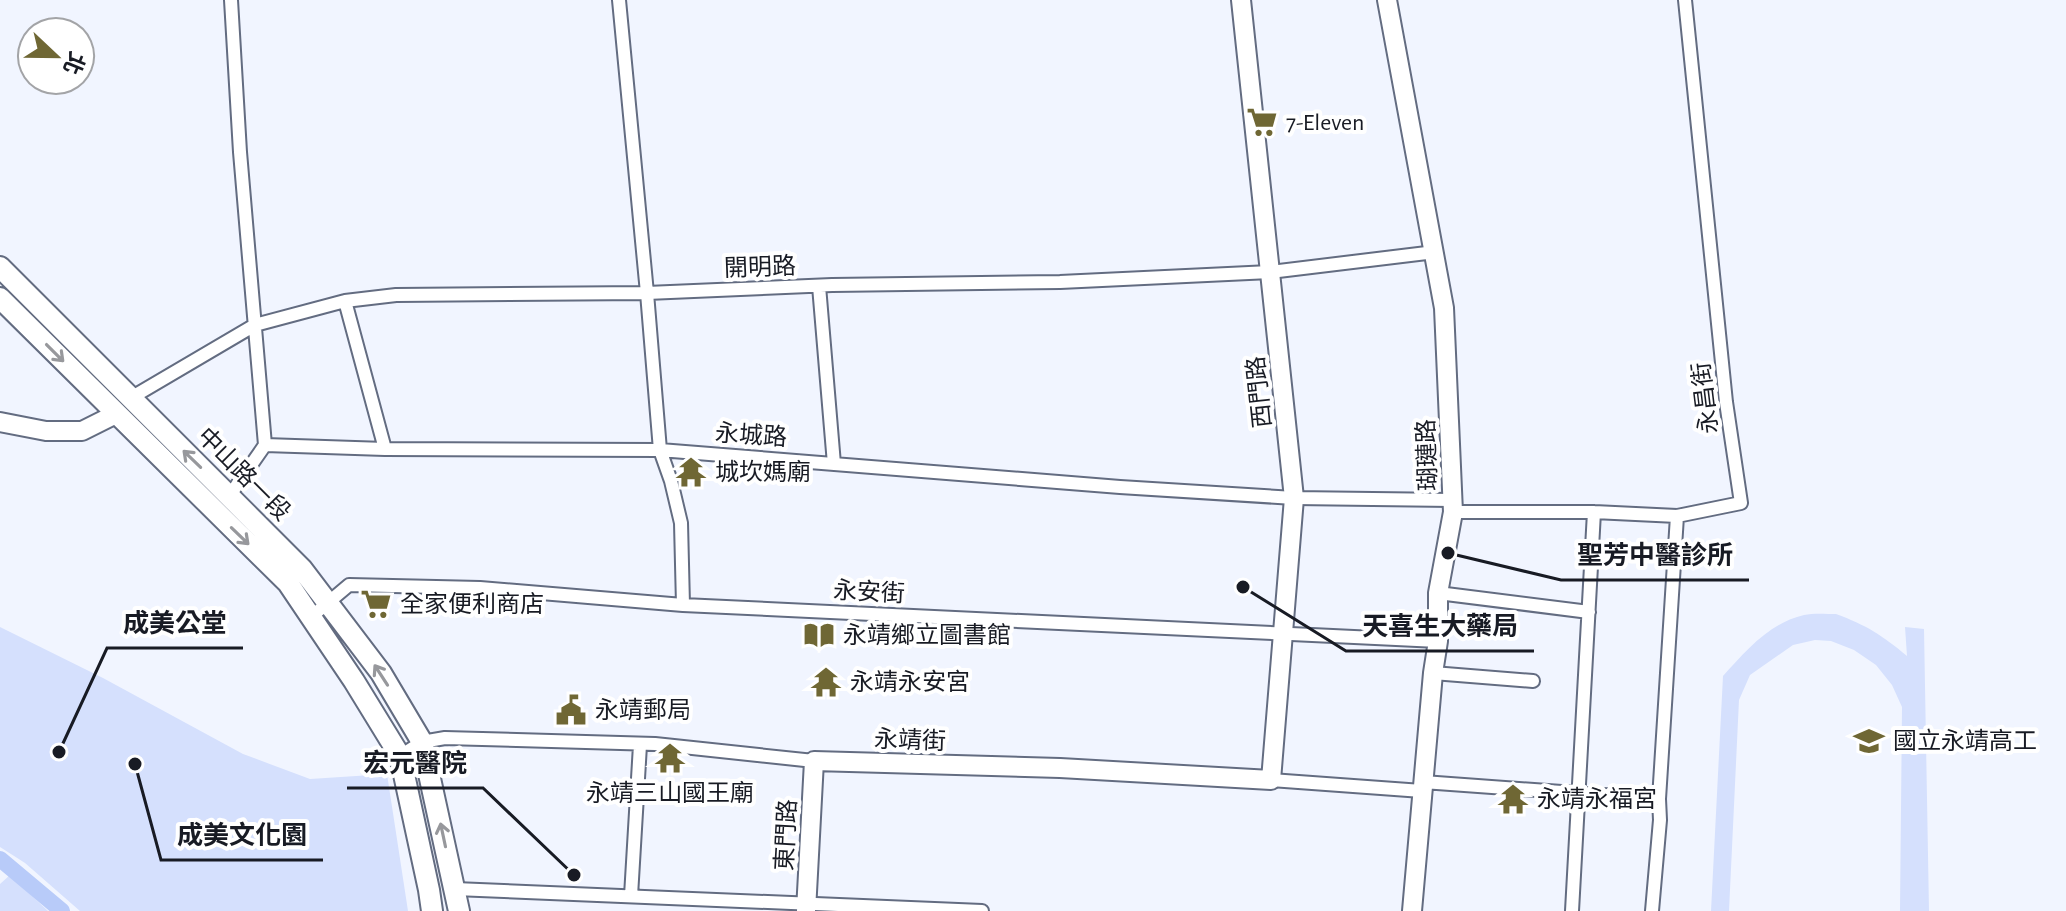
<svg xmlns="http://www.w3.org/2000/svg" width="2066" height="911" viewBox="0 0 2066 911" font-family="'Alegreya Sans','Noto Sans TC',sans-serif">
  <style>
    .green { fill: #d5e0fd }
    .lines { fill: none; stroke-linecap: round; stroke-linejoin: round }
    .canal { stroke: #b8cbf9; stroke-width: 16 }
    .street-casing { stroke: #636c81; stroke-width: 16 }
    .secondary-casing { stroke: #636c81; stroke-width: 22 }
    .primary-casing { stroke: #636c81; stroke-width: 24 }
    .street { stroke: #fff; stroke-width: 12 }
    .secondary { stroke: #fff; stroke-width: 18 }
    .primary { stroke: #fff; stroke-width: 20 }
    .oneway { stroke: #97989c }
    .labels { text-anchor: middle; stroke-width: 8; stroke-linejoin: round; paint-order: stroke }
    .poi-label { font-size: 24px; fill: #181b24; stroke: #fff; text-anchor: start }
    .street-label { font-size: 24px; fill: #181b24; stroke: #fff }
    .leader { fill: none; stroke: #181b24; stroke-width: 3 }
    .callout-dot { fill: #181b24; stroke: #fff; stroke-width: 3 }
    .callout-label { font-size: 26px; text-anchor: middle; font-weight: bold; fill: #181b24; stroke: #fff; stroke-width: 8; stroke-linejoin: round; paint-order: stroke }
  </style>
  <rect width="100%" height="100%" fill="#f1f5ff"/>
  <!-- green -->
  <path class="green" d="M1836,614C1866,625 1882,635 1907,656L1905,627L1924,629L1929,911H1900L1902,707L1892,685L1876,665L1854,650L1831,641L1815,640L1793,645L1750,675L1739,700L1729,911H1711L1723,676C1746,651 1769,623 1804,615C1813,613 1826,614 1836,614Z
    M0,627L103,678L243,754L310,779L387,774L408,911H80L25,863L0,847Z
    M10,875L48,911H0V884Z"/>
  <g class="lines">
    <!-- canal -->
    <path class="canal" d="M0,859L62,911"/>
    <!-- street casing -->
    <g class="street-casing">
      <path id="street" d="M231,0L240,152L265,445
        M619,0L647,293L660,450L671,481L681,523L683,605
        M819,286L834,464
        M345,301L385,449
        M129,399L255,325L345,301L396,295L647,293L832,285L1060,282L1270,272L1435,252
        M230,495L265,445L385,449L660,450L1120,487L1294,498L1452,500
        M1453,512H1594L1677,516L1741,503L1726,402L1685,0
        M1438,593L1589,612
        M311,617L349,585L480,588L683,605L1438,641
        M1433,673L1533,681
        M400,756L422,742L445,738L655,744L814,761
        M1271,780L1422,791
        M1423,782L1659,799
        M455,889L982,911
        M631,896L640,745
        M1572,911L1594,512
        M1652,911L1660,820L1659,799L1677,516"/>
    </g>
    <!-- secondary casing -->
    <g class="secondary-casing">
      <path id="secondary" d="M1387,0L1444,308L1453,512L1438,593V641L1433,673L1412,911
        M0,422L46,431H82L116,414
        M806,911L814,761L1060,768L1271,780L1294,498L1241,0"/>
    </g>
    <!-- primary casing -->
    <g class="primary-casing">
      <path id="primary" d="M0,267L302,569L381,673L422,742L459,911
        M0,298L288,583L354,681L400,756L429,890L432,911"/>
    </g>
    <!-- street -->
    <use href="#street" class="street"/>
    <!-- secondary -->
    <use href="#secondary" class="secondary"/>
    <!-- primary -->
    <use href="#primary" class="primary"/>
  </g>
  <!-- one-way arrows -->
  <defs><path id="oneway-shaft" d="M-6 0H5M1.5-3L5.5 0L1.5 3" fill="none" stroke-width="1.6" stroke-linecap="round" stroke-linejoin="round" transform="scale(2)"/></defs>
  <g class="oneway">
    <use href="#oneway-shaft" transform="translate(55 353) rotate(45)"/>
    <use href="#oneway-shaft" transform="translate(192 459) rotate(-136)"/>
    <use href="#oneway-shaft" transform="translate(240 536) rotate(44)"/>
    <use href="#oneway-shaft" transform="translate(381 675) rotate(-123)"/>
    <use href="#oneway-shaft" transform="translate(443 835) rotate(-102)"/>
  </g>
  <!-- icons -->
  <defs>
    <g id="supermarket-bare" transform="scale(2.4)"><path d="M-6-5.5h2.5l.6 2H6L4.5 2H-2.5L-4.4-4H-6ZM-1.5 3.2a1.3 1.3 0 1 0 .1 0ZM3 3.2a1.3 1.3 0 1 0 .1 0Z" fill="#6f6734" stroke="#fff" stroke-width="2.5" paint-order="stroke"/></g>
    <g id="temple-bare" transform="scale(2.4)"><path d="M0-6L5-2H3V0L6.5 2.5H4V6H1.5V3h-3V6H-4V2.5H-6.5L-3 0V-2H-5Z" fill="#6f6734" stroke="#fff" stroke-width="2.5" paint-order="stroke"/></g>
    <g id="library-bare" transform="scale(2.4)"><path d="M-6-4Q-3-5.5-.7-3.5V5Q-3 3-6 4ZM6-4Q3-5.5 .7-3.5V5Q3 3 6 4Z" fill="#6f6734" stroke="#fff" stroke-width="2.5" paint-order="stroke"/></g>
    <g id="civic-bare" transform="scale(2.4)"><path d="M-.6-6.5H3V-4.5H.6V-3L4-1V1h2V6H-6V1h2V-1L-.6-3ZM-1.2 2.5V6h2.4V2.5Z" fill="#6f6734" stroke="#fff" stroke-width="2.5" paint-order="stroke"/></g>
    <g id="school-bare" transform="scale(2.4)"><path d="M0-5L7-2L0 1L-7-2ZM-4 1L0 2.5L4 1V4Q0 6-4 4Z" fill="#6f6734" stroke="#fff" stroke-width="2.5" paint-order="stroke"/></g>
  </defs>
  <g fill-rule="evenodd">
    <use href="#supermarket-bare" x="1262" y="122"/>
    <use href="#temple-bare" x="691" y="472"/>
    <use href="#supermarket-bare" x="376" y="604"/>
    <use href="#library-bare" x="819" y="635"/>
    <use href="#temple-bare" x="826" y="682"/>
    <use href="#civic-bare" x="571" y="710"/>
    <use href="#school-bare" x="1869" y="741"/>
    <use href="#temple-bare" x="670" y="758"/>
    <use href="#temple-bare" x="1513" y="799"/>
  </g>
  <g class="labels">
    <!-- poi labels -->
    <g class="poi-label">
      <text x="1286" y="130">7-Eleven</text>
      <text x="715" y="480">城坎媽廟</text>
      <text x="400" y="612">全家便利商店</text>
      <text x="843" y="643">永靖鄉立圖書館</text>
      <text x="850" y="690">永靖永安宮</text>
      <text x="595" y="718">永靖郵局</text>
      <text x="1893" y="749">國立永靖高工</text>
      <text x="670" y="801" text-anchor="middle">永靖三山國王廟</text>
      <text x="1537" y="807">永靖永福宮</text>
    </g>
    <!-- street labels -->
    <g class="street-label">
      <text transform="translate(760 267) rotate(-2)" y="8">開明路</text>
      <text transform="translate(1259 392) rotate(-96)" y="8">西門路</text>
      <text transform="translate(1705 398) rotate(-97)" y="8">永昌街</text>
      <text transform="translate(751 435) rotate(4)" y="8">永城路</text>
      <text transform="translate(1427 455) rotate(-92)" y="8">瑚璉路</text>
      <text transform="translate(244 474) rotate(45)" y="8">中山路一段</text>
      <text transform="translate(869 592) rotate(3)" y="8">永安街</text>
      <text transform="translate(910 740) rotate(2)" y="8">永靖街</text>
      <text transform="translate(786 835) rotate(-87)" y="8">東門路</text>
    </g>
  </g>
  <!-- callouts -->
  <path class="leader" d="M1448 553L1561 580H1749M59 752L107 648H243M1243 587L1346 651H1534M574 875L483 788H347M135 764L161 860H323"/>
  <g class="callout-dot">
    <circle cx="1448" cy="553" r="8"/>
    <circle cx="59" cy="752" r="8"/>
    <circle cx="1243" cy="587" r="8"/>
    <circle cx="574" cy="875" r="8"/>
    <circle cx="135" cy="764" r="8"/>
  </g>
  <g class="callout-label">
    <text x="1655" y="564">聖芳中醫診所</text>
    <text x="175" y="632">成美公堂</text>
    <text x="1440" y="635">天喜生大藥局</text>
    <text x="415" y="772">宏元醫院</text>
    <text x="242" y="844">成美文化園</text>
  </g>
  <!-- north arrow -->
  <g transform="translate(56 56) rotate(112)"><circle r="38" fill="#ffffff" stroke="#a3a4a7" stroke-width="2"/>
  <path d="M0-6L14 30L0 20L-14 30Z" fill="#6f6734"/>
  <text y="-12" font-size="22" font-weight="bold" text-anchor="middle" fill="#181b24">北</text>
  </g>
</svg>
